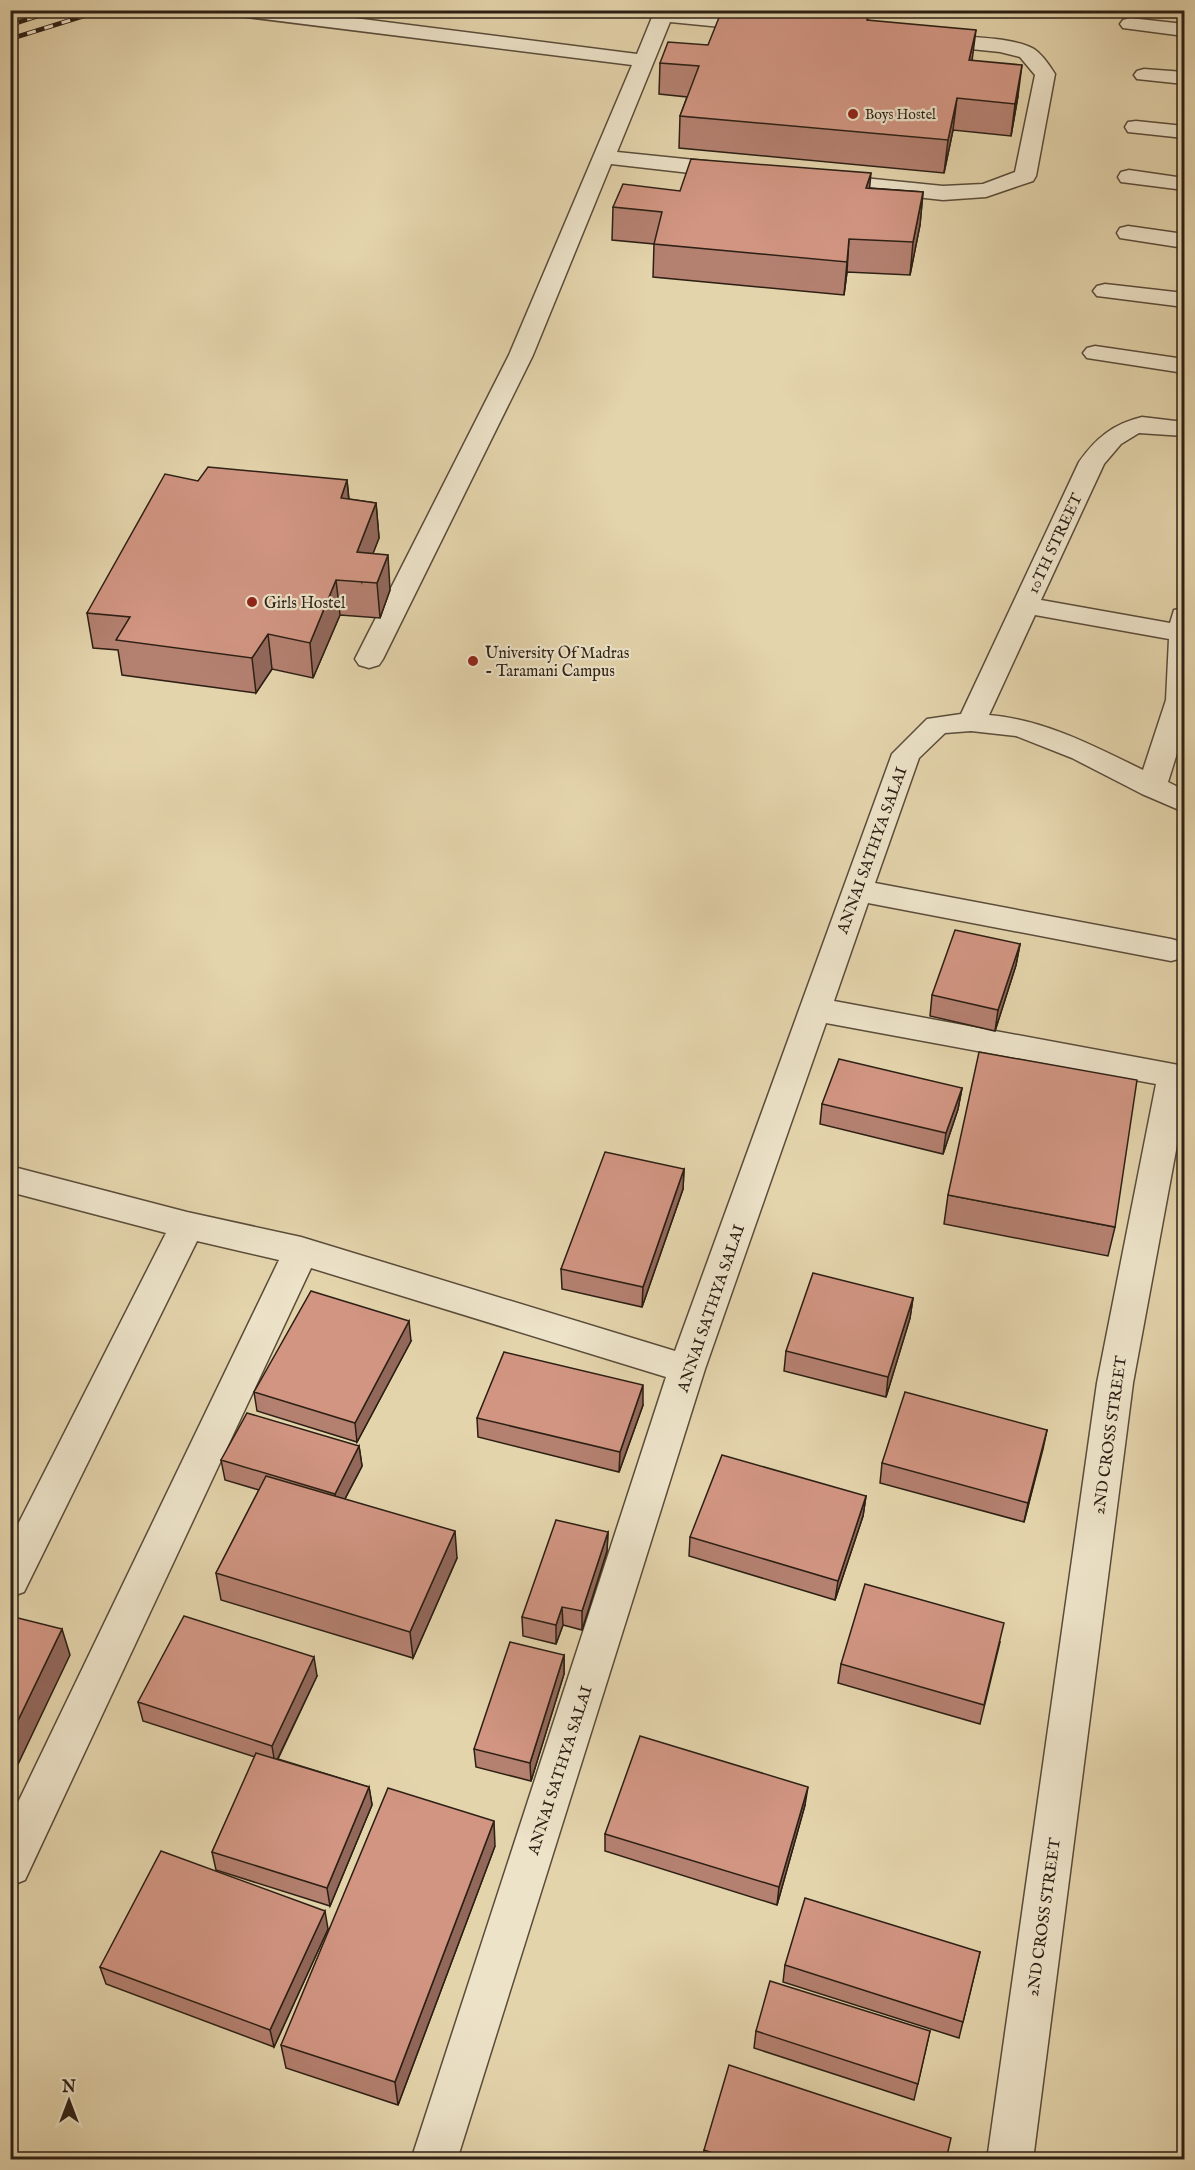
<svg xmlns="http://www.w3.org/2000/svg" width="1195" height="2170" viewBox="0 0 1195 2170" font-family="'IM FELL English',serif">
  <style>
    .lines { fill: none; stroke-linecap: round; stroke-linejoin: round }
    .minor-casing { stroke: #5a4c3a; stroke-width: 3 }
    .minor { fill: #ede3c9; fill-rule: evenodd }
    .rail-casing { stroke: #2c1f14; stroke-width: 4.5 }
    .rail { stroke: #ede3c9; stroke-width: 3; stroke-dasharray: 9; stroke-linecap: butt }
    .wall { fill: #b48070; stroke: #2c1f14; stroke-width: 1.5 }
    .shaded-wall { fill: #92685b; stroke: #2c1f14; stroke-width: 1.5 }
    .building { fill: #d19582; stroke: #2c1f14; stroke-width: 1.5 }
    .poi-dot { fill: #8f2418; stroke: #ede3c9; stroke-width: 2 }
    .labels { text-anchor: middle; stroke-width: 4.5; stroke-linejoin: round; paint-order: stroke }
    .far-poi-label { font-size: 14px; fill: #2c1f14; stroke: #ede3c9; text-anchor: start }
    .street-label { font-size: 16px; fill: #2c1f14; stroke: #ede3c9 }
    .poi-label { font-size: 16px; fill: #2c1f14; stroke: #ede3c9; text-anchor: start }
  </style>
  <rect width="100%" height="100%" fill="#e4d4ac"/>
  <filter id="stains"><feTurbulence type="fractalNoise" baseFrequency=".00333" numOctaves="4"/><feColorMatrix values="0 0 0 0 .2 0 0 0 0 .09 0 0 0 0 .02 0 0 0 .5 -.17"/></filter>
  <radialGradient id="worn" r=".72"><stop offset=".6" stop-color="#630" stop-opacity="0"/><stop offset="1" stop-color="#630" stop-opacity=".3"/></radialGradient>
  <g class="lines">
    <!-- minor casing -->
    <g class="minor-casing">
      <path id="minor" d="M229,10H291L637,54L655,10L762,19L769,21L772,25L769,29L762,31L670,22L617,152L734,164L742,166L745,171L742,176L734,178L611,164L533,355L383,659L379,665L369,668L359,665L355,659L509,355L632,65L239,16Z
        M1130,18L1184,24V36L1123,28L1120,24L1123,20Z
        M929,34C953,36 1016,37 1034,49C1042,54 1050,66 1055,74L1036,176L1033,181L986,197L943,200L816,186L813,181L816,176L824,174L943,186L983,184L1015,172L1035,75L1020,57L1000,52L922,44L919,40L922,36Z
        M1144,69L1184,72V84L1137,79L1134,75L1137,71Z
        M1136,121L1184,126V138L1128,132L1125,127L1128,122Z
        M1129,170L1184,178V190L1121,182L1118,177L1121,172Z
        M1128,226L1184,234V248L1120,238L1117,233L1120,228Z
        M1105,284L1184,293V307L1097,296L1093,291L1097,286Z
        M1095,346L1184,359V373L1087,358L1083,353L1087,348Z
        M1142,417L1184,422V436L1139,433L1121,444L1104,464L1041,600L1170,623L1174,610L1184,608V731L1168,782L1184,790V812L1142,794L1072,758L1016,736L971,731L945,733L919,758L875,883L1171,939L1182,942L1184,954L1182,958L1171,961L868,903L834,1001L1184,1066V1107L1133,1383L1033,2160H987L1097,1383L1156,1084L826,1023L705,1369L457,2160H411L666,1377L311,1268L25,1880L10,1886V1819L279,1260L197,1241L24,1592L10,1597V1540L166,1233L10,1192V1166L187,1212L301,1237L675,1351L892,754L927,719L961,714L1079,462C1096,438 1113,424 1142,417ZM1035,615L1169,639L1166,700L1143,770C1092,745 1045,720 989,715Z"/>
    </g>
    <!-- minor -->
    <use href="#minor" class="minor"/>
    <!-- rail casing -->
    <g class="rail-casing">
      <path id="rail" d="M10,25L56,10
        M10,39L103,10"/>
    </g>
    <!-- rail -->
    <use href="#rail" class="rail"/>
  </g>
  <!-- wall -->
  <path class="wall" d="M868,20L972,60L1018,96L1011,136L953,130L944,173L679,148L680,116L687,97L659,94L660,63L708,45Z
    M1181,37L1185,38V63L1178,62Z
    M870,188L923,192L920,225L910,275L847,272L844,295L653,277L654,244L612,240L613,207L680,191Z
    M347,480L349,499L376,503L379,538L373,553L390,590L380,618L340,615L313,678L272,669L256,693L122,675L118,650L93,648L87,613L198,481Z
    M1020,944L1016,965L995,1031L930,1016L932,995Z
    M962,1088L958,1109L943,1154L820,1124L822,1104Z
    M684,1169L683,1189L642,1307L562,1289L561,1269Z
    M948,1195L1115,1227L1108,1256L944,1224Z
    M913,1298L910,1318L886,1397L784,1371L786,1351Z
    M411,1341L357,1442L257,1411L254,1392Z
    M643,1405L619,1472L478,1437L477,1418Z
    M1047,1430L1024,1522L880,1483L882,1463Z
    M359,1446L362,1466L345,1499L457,1558L413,1658L221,1600L216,1573L259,1490L225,1480L221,1460Z
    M866,1496L863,1516L835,1600L689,1556L690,1537Z
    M608,1532L607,1551L582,1630L563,1625L556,1644L523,1636L522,1617Z
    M1000,1642L980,1724L838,1683L841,1664Z
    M564,1655V1674L531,1781L476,1767L474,1749Z
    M317,1676L278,1759L369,1787L372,1805L330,1906L216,1870L212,1852L255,1757L143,1721L138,1702Z
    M805,1805L777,1905L605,1851V1834Z
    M495,1846L398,2105L286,2068L281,2045Z
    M328,1929L274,2047L106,1984L100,1967Z
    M980,1952L959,2038L783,1982L785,1965Z
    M756,2031H930L914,2100L754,2048Z
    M704,2150L946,2160H703Z"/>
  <!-- shaded-wall -->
  <path class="shaded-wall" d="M976,30L972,61L969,60Z
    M1022,65L1018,96L1011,136L1015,104Z
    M957,98L953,130L944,173L948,140Z
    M871,173L868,205L866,188Z
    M923,192L920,225L910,275L913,242Z
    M849,239L847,272L844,295L847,262Z
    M347,480L350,515L341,498Z
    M376,503L379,538L362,582L357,552Z
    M388,555L390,590L380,618L377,583Z
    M336,580L340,615L313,678L310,643Z
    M268,634L272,669L256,693L252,658Z
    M1020,944L1016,965L995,1031L998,1010Z
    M962,1088L958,1109L943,1154L946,1133Z
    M684,1169L683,1189L642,1307L643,1287Z
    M913,1298L910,1318L886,1397L888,1377Z
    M409,1321L411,1341L357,1442L355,1423Z
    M643,1385V1405L619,1472L620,1452Z
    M1047,1430L1043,1449L1024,1522L1028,1503Z
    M359,1446L362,1466L337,1514L335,1494Z
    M866,1496L863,1516L835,1600L838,1581Z
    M455,1531L457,1558L413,1658L410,1632Z
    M608,1532L607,1551L582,1630V1611Z
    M562,1607L563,1625L556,1644V1625Z
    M62,1629L70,1655L10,1781V1737Z
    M564,1655V1674L531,1781L530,1763Z
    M314,1657L317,1676L275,1764L272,1746Z
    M369,1787L372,1805L330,1906L327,1888Z
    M808,1787L805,1805L777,1905L779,1887Z
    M494,1821L495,1846L398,2105L395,2082Z
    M325,1911L328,1929L274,2047L270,2030Z"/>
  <!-- building -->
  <path class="building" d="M722,10H789L868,17L867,20L976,30L969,60L1022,65L1015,104L957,98L948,140L680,116L699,66L660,63L668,42L708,45Z
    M1181,37L1185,38V53H1179Z
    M691,159L871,173L866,188L923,192L913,242L849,239L847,262L654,244L662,212L613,207L623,184L680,191Z
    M208,467L347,480L341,498L376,503L357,552L388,555L377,583L336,580L310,643L268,634L252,658L116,640L130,617L87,613L165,474L198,481Z
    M955,930L1020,944L998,1010L932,995Z
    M979,1052L1137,1080L1115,1227L948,1195Z
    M839,1059L962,1088L946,1133L822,1104Z
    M605,1152L684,1169L643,1287L561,1269Z
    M813,1273L913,1298L888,1377L786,1351Z
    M311,1291L409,1321L355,1423L254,1392Z
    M504,1352L643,1385L620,1452L477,1418Z
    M905,1392L1047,1430L1028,1503L882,1463Z
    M247,1413L359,1446L335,1494L221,1460Z
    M722,1455L866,1496L838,1581L690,1537Z
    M266,1476L455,1531L410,1632L216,1573Z
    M556,1520L608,1532L582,1611L562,1607L556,1625L522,1617Z
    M865,1584L1004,1623L984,1705L841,1664Z
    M10,1616L62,1629L10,1737Z
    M184,1616L314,1657L272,1746L138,1702Z
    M510,1642L564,1655L530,1763L474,1749Z
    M640,1736L808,1787L779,1887L605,1834Z
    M256,1753L369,1787L327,1888L212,1852Z
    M388,1788L494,1821L395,2082L281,2045Z
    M161,1851L325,1911L270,2030L100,1967Z
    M805,1898L980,1952L963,2022L785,1965Z
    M770,1981L930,2031L918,2084L756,2031Z
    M729,2065L951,2138L946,2160H733L704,2150Z"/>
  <!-- markers -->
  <g class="poi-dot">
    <circle cx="853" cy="114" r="6"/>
    <circle cx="252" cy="602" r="6"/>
    <circle cx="473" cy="661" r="6"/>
  </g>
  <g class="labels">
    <!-- far-poi labels -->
    <g class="far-poi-label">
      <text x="865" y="119">Boys Hostel</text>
    </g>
    <!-- street labels -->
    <g class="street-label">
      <text transform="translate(1054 543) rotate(-65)" y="6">10TH STREET</text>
      <text transform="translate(871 850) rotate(-70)" y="6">ANNAI SATHYA SALAI</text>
      <text transform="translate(710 1308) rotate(-71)" y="6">ANNAI SATHYA SALAI</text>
      <text transform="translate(1109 1435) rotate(-82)" y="6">2ND CROSS STREET</text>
      <text transform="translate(559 1770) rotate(-72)" y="6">ANNAI SATHYA SALAI</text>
      <text transform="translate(1043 1917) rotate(-82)" y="6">2ND CROSS STREET</text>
    </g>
    <!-- poi labels -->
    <g class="poi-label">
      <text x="264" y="608">Girls Hostel</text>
      <text x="485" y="658">University Of Madras<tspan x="485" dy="18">- Taramani Campus</tspan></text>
    </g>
  </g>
  <!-- margin -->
  <rect width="1195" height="2170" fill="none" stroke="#e4d4ac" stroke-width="36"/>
  <rect x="12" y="12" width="1171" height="2146" fill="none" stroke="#2c1f14" stroke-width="3"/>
  <rect x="18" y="18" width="1159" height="2134" fill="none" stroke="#2c1f14" stroke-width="1.5"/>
  <!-- north arrow -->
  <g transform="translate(69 2101)" stroke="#ede3c9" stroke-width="4.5" paint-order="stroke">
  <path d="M0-4.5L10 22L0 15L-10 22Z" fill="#2c1f14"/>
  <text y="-9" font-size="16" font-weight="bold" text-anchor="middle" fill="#2c1f14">N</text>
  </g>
  <rect width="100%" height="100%" filter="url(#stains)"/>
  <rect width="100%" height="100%" fill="url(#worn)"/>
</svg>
